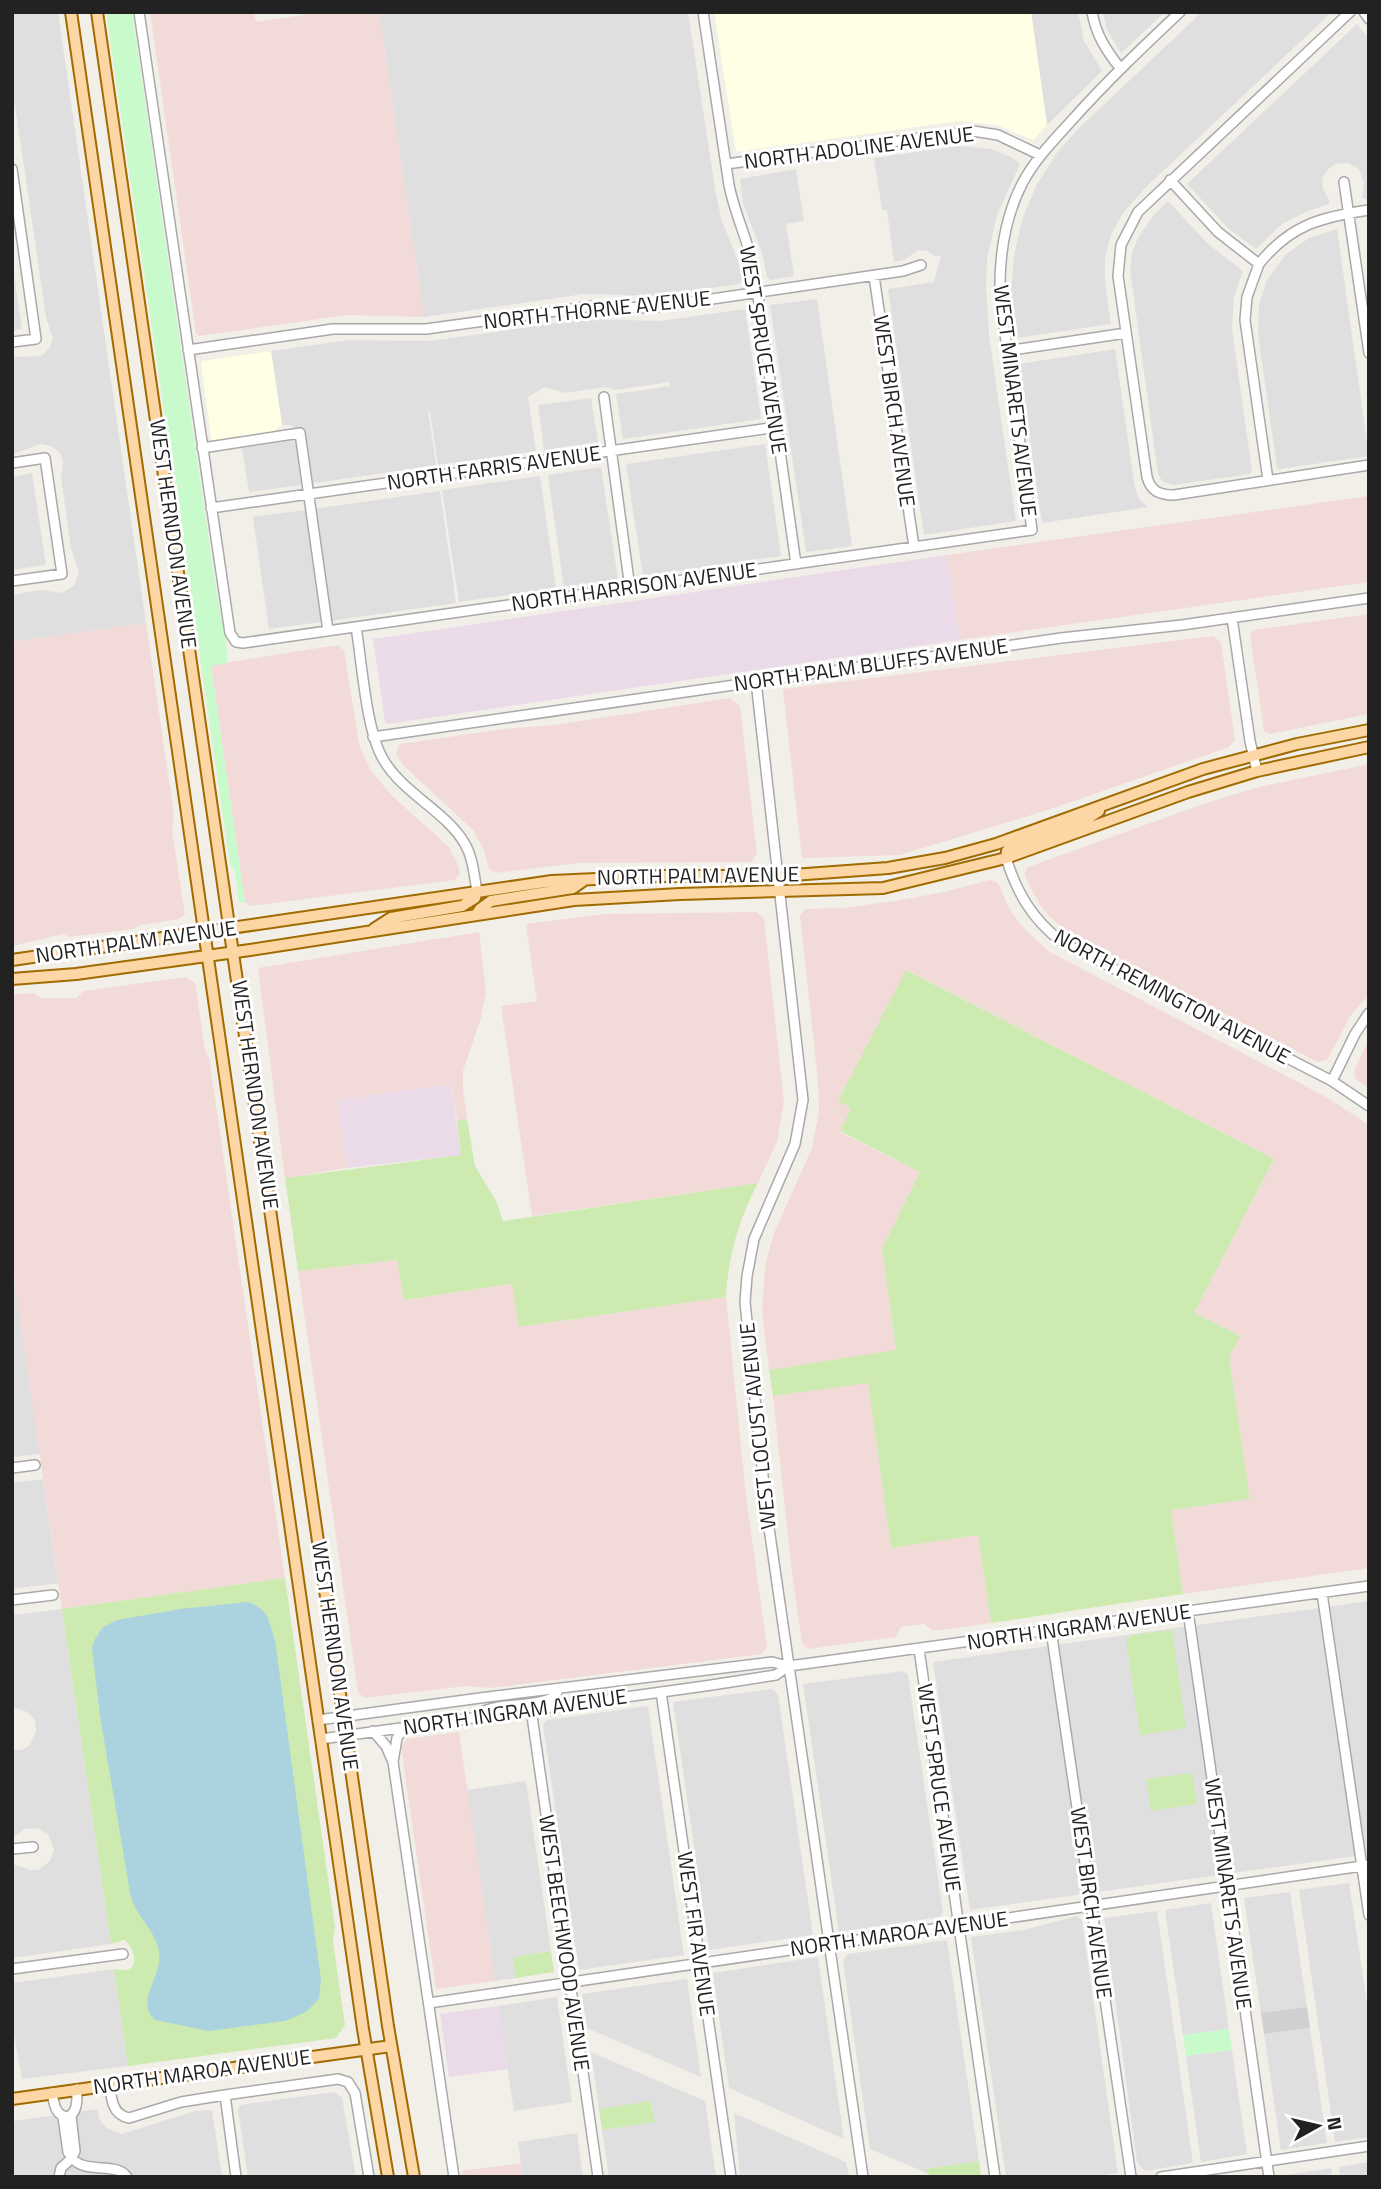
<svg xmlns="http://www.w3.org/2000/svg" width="1381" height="2189" viewBox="0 0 1381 2189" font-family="'Titillium Web',sans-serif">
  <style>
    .residential { fill: #e0dfdf }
    .commercial { fill: #f2dad9 }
    .industrial { fill: #ebdbe8 }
    .education { fill: #ffffe5 }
    .religious { fill: #d0d0d0 }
    .grass { fill: #cdebb0 }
    .park { fill: #c8facc }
    .water { fill: #aad3df }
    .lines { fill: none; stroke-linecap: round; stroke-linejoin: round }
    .minor-casing { stroke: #a9a9a9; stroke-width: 12 }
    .major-casing { stroke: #a06b00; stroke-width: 14 }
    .minor { stroke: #fff; stroke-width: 9 }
    .major { stroke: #fcd6a4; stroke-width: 10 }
    .labels { text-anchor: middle; stroke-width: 6; stroke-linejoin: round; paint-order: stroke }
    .street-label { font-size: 21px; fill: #222; stroke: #fff }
  </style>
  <rect width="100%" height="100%" fill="#f2efe9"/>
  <!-- residential -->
  <path class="residential" d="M12,12H58L146,623L12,642V595L40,590L62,593L74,585L79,573L71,548L61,477L63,463L60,453L52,446L40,444L12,455V357L41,356L49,349L53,339L46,317L12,85Z
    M379,12H688L716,195L722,221L738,261L742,280L739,284L658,296L584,294L424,317Z
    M1031,12H1078L1084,41L1102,71L1047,125Z
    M1103,12H1165L1121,53L1107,30Z
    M1202,12H1332L1145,188L1123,213L1111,235L1105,259V282L1111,324L1017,338L1011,291L1014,256L1022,220L1036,186L1057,153L1078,129Z
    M1357,24L1369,39V199H1363L1362,196L1364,183L1359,169L1348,163L1336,164L1328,169L1322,179L1323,189L1329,200V204L1308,211L1282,224L1256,249L1228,228L1187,184Z
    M959,146L991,149L1011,157L1020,164L997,215L987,260L986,285L989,336L1016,521L924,535L888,289L934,282L941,256H935L927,251L918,250L904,260L894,262L887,210H882L874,158Z
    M796,169L804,221L786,224L794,276L771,280L767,277L762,253L743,204L740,179Z
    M1168,201L1207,243L1243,271L1234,297L1232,329L1252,471L1250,474L1173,485L1162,481L1158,474L1130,270L1132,253L1138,238L1153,216Z
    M1337,229L1369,456L1280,469L1277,468L1258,335L1259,304L1267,280L1285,255L1309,238Z
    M12,262L22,329L12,331Z
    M817,299L852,546L806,552L770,305Z
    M745,309L761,419L623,439L616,394L670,386V382L615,390L607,387L564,393L545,387L528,397L536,451L438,465L430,411L428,410L436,465L309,484L298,429L290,425H282L271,351L349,340L430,341L585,319L661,321Z
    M1115,349L1135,488L1139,499L1148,507L1042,523L1019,364Z
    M591,398L598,442L544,450L538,405Z
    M295,440L301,485L249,492L242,448Z
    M765,444L781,556L643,576L626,464Z
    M601,467L618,579L564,587L548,475Z
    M32,473L46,565L12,570V477Z
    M540,476L556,588L459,602L442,490Z
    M440,491L456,603L330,621L313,509Z
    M305,510L321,622L269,629L253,517Z
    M12,1264L40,1454L12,1457Z
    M43,1479L58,1583L12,1589V1483Z
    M1369,1601V1854L970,1910L933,1662Z
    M62,1609L111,1944L12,1958V1864L31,1870H38L50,1861L54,1850L48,1834L37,1828L25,1829L12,1838V1750H21L30,1745L36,1731L35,1721L29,1713L20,1709L12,1708V1615Z
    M903,1671L908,1675L943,1912L940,1917L839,1932L803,1684Z
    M772,1689L778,1694L813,1935L709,1950L673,1702Z
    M648,1706L684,1955L579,1970L543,1725L547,1720Z
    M526,1781L551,1951L513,1957L516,1978L495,1981L467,1790Z
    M1349,1883L1369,2016V2137L1335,2142L1299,1890Z
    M1290,1892L1307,2007L1261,2013L1244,1898Z
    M1211,1903L1229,2029L1183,2035L1165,1910Z
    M1157,1911L1193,2163L1145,2171L1137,2162L1104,1918Z
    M1077,1916L1082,1920L1118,2173L1092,2177H1006L971,1937L1024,1930Z
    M947,1940L979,2161L927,2169V2173L870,2149L843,1961L848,1954Z
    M818,1957L844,2139L729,2088L713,1973Z
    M114,1969L128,2066L22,2079L12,2022V1983Z
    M687,1979L701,2077L587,2028L582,1994Z
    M557,1997L572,2102L514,2111L498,2006Z
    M1310,2028L1327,2143L1281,2150L1264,2034Z
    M1232,2050L1247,2154L1201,2162L1186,2056Z
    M591,2052L705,2101L716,2177H609L602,2130L654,2122L652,2102L599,2109Z
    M334,2092L342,2098L356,2177H248L238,2109L240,2105Z
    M98,2109L99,2118L106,2128L122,2134L195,2111L212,2110L222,2177H12V2117L14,2121Z
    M734,2113L846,2162L849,2177H740Z
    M577,2133L583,2177H523L518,2142Z
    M1369,2162V2177H1340L1339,2167Z
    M1331,2168L1332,2177H1285V2175Z"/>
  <!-- commercial -->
  <path class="commercial" d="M150,12H254L256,22L323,12H379L424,317L347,315L199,336L196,334Z
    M1369,496V582L960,640L947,555Z
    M1369,614V714L1270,734L1264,731L1250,635L1253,630Z
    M146,623L174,815L172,831L185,914L179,919L141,925L133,929L69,937L64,934L12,946V642Z
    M1213,636L1221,642L1235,740L1229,747L1051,809L900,855L802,858L783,689Z
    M337,645L344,650L359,744L370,769L391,795L448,846L457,862L460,874L455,880L251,906L245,903L211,665Z
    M730,698L740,706L757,854L751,862L578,863L495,873L489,869L484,850L473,830L402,764L396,753L400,744L503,729L554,725Z
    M1369,764V994L1351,1015L1327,1060L1318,1062L1069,933L1049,916L1039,904L1024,874L1028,867L1206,803L1259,787Z
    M990,880L998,883L1009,908L1020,924L1048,951L1328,1098L1369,1125V1568L1183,1594L1171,1510L1250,1499L1229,1357L1194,1313L1274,1159L907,970L838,1101L851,1108L840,1132L920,1172L882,1249L896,1351L769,1370L762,1312L765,1266L774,1233L812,1148L819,1112L818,1081L800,916L805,909L842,908L895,901L944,892Z
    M757,912L764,918L784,1103L777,1142L758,1183L532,1216L501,1006L537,1001L526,924L606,914Z
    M479,932L486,992L481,1018L463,1071V1089L467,1119L457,1120L451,1084L338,1100L347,1168L285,1178L258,968Z
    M186,977L195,983L205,1050L209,1058L285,1578L62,1609L12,1264V995L33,993L41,998H77L83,991Z
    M1369,1039V1088L1356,1080L1354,1071Z
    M398,1260L404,1300L513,1284L520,1327L726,1297L746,1496L767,1647L762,1654L489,1688L466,1686L364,1698L358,1692L298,1271Z
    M868,1382L891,1548L978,1535L991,1623L933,1631L924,1624L901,1627L896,1637L808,1649L802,1643L791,1565L773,1396Z
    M459,1732L495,1981L436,1989L401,1747L407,1739Z
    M521,2163L523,2177H463L462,2171Z"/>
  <!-- industrial -->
  <path class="industrial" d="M947,555L960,640L387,724L385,722L373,639Z
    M451,1084L461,1155L347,1168L337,1100Z
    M498,2006L508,2069L449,2077L440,2014Z"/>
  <!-- education -->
  <path class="education" d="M714,12H1031L1047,125L1033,140L997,125L959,121L736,152Z
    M271,351L282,425L270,434L212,444L201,364L202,361Z"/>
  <!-- religious -->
  <path class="religious" d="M1307,2007L1310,2028L1264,2034L1261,2013Z"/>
  <!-- grass -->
  <path class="grass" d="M906,970L1274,1159L1194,1313L1240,1336L1229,1357L1250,1499L1171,1510L1183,1594L991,1623L978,1535L891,1548L868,1383L773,1396L769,1370L896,1350L882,1249L920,1172L840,1131L851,1108L838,1101Z
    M467,1119L475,1166L496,1201L503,1221L758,1183C739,1219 728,1256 726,1297L519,1327L512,1284L404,1300L397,1260L298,1271L285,1178L461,1155L457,1120Z
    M285,1578L335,1927L333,1942L345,2025L336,2038L128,2066L114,1969C118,1969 123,1971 127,1970C141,1967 132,1944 124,1940L111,1944L62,1609Z
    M1172,1630L1186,1728L1140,1735L1126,1639L1130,1638L1131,1635Z
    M1192,1773L1197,1804L1151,1811L1146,1779Z
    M551,1951L554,1972L516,1978L513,1957Z
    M651,2101L655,2122L602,2130L599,2109Z
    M979,2161L981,2177H935L927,2173L926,2169Z"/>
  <!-- park -->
  <path class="park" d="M106,12H132L217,596C221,618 228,641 227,663L211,666L245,903L239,902L235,872L230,864Z
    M1229,2029L1232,2050L1186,2056L1183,2035Z"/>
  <!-- water -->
  <path class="water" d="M247,1602C269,1608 268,1620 275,1640L321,1980L319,1999L306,2012L285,2021L209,2031L155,2020C137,2002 156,1983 159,1963C163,1937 139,1921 131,1898L100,1716L92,1648L95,1639L103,1627L117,1620L180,1609Z"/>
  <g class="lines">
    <!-- minor casing -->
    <g class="minor-casing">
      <path id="minor" d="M139,12L230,633L236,642L243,643L1032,530L1000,297C999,258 1004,218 1023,182C1036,158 1055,139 1073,119C1107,81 1143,47 1180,12
        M703,12L729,185C735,216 750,244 755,275L796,564
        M1092,12C1096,35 1106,50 1120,68
        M1350,12L1138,212L1121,245L1118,276L1147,477C1151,491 1159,495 1174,495L1369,465
        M1364,12L1369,19
        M726,164L973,131L998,135L1040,155
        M12,169L36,339L12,342
        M1170,180L1218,232L1259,264L1247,297L1245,320L1268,480
        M1344,182L1369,353
        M1259,264C1290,225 1321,217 1369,210
        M874,276L914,547
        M188,350L333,329H426L593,306L651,308L903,271L921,265
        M1006,351L1126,333
        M604,397L630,588
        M202,448L300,433L328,631
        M12,463L45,458L62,574L12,581
        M211,508L777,427
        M1232,618L1250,741L1257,771
        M356,627C362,663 366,730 383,759C403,794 445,810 465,844C473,858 474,875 477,891
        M756,681L803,1100L795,1144L754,1239L747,1276L745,1302L767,1514L863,2177
        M373,737L1061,638L1182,625L1369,598
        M1006,858C1017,893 1032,919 1062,942L1332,1081L1369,1106
        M1332,1081L1355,1034L1369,1013
        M12,1468L35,1465
        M1322,1593L1369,1915
        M12,1600L53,1595
        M1188,1611L1269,2177
        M1051,1630L1131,2177
        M919,1649L995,2177
        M661,1692L731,2177
        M531,1709L598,2177
        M478,1714C501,1701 533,1708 552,1698C557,1695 556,1694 558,1689
        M318,1720L480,1698L772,1662L788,1666L804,1664L1369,1586
        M373,1731L386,1746L393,1762L454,2177
        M321,1739L705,1686L776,1675L788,1666
        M393,1762L397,1738L405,1726
        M12,1849L33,1847
        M12,1969L123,1954
        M429,2003L1369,1865
        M110,2084C111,2098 112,2115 129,2118L181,2102L225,2095L236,2177
        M52,2093C54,2103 55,2116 68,2117C78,2112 77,2100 77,2089
        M225,2095L338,2079L348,2082L355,2093L369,2177
        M63,2117L68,2152L72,2158L75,2151L71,2116
        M59,2177L61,2168L72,2158C86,2175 116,2161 127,2177
        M1161,2177L1369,2146"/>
    </g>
    <!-- major casing -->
    <g class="major-casing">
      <path id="major" d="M71,12L363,2029L388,2177
        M97,12L388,2026L414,2177
        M1006,858L1007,851L1010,848L1085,820L1099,811
        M476,915L480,909L491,901L573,888L583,881
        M374,929L391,918L462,906L475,898L477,891
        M12,960L552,881L662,876H779L888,868L945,858L996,844L1203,769L1297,744L1369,730
        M12,979L76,974L250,950L574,900L680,894L883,888L1006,858L1188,792L1257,771L1369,747
        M12,2099L391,2046"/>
    </g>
    <!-- minor -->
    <use href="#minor" class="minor"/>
    <!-- major -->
    <use href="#major" class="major"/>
  </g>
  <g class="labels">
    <!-- street labels -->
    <g class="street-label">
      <text transform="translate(859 148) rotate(-7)" y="7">NORTH ADOLINE AVENUE</text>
      <text transform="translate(597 310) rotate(-6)" y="7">NORTH THORNE AVENUE</text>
      <text transform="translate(763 350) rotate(81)" y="7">WEST SPRUCE AVENUE</text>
      <text transform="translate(1015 401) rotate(83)" y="7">WEST MINARETS AVENUE</text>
      <text transform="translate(894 411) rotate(82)" y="7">WEST BIRCH AVENUE</text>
      <text transform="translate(494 468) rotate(-8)" y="7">NORTH FARRIS AVENUE</text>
      <text transform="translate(173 534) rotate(82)" y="7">WEST HERNDON AVENUE</text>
      <text transform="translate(634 587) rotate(-8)" y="7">NORTH HARRISON AVENUE</text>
      <text transform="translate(871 665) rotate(-8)" y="7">NORTH PALM BLUFFS AVENUE</text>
      <text transform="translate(698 876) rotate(-1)" y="7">NORTH PALM AVENUE</text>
      <text transform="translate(136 942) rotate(-8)" y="7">NORTH PALM AVENUE</text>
      <text transform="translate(1172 997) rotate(28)" y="7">NORTH REMINGTON AVENUE</text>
      <text transform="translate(255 1095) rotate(82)" y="7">WEST HERNDON AVENUE</text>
      <text transform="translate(758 1426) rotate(-96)" y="7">WEST LOCUST AVENUE</text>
      <text transform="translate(1079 1627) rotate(-8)" y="7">NORTH INGRAM AVENUE</text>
      <text transform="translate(335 1656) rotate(82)" y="7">WEST HERNDON AVENUE</text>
      <text transform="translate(515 1712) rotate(-8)" y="7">NORTH INGRAM AVENUE</text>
      <text transform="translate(939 1788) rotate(82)" y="7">WEST SPRUCE AVENUE</text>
      <text transform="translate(1228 1894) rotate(82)" y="7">WEST MINARETS AVENUE</text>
      <text transform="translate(1091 1903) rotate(82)" y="7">WEST BIRCH AVENUE</text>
      <text transform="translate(696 1934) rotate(82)" y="7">WEST FIR AVENUE</text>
      <text transform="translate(899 1934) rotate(-8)" y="7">NORTH MAROA AVENUE</text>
      <text transform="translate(564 1943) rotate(82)" y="7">WEST BEECHWOOD AVENUE</text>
      <text transform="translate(202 2072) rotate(-8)" y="7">NORTH MAROA AVENUE</text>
    </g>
  </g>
  <!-- border -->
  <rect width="1381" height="2189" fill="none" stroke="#222222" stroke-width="28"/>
  <!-- north arrow -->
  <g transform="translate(1318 2126) rotate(82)" stroke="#ffffff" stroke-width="5" paint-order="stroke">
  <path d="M0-5L12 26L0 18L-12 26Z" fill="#222222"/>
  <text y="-10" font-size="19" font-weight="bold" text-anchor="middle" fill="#222222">N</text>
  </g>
</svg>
